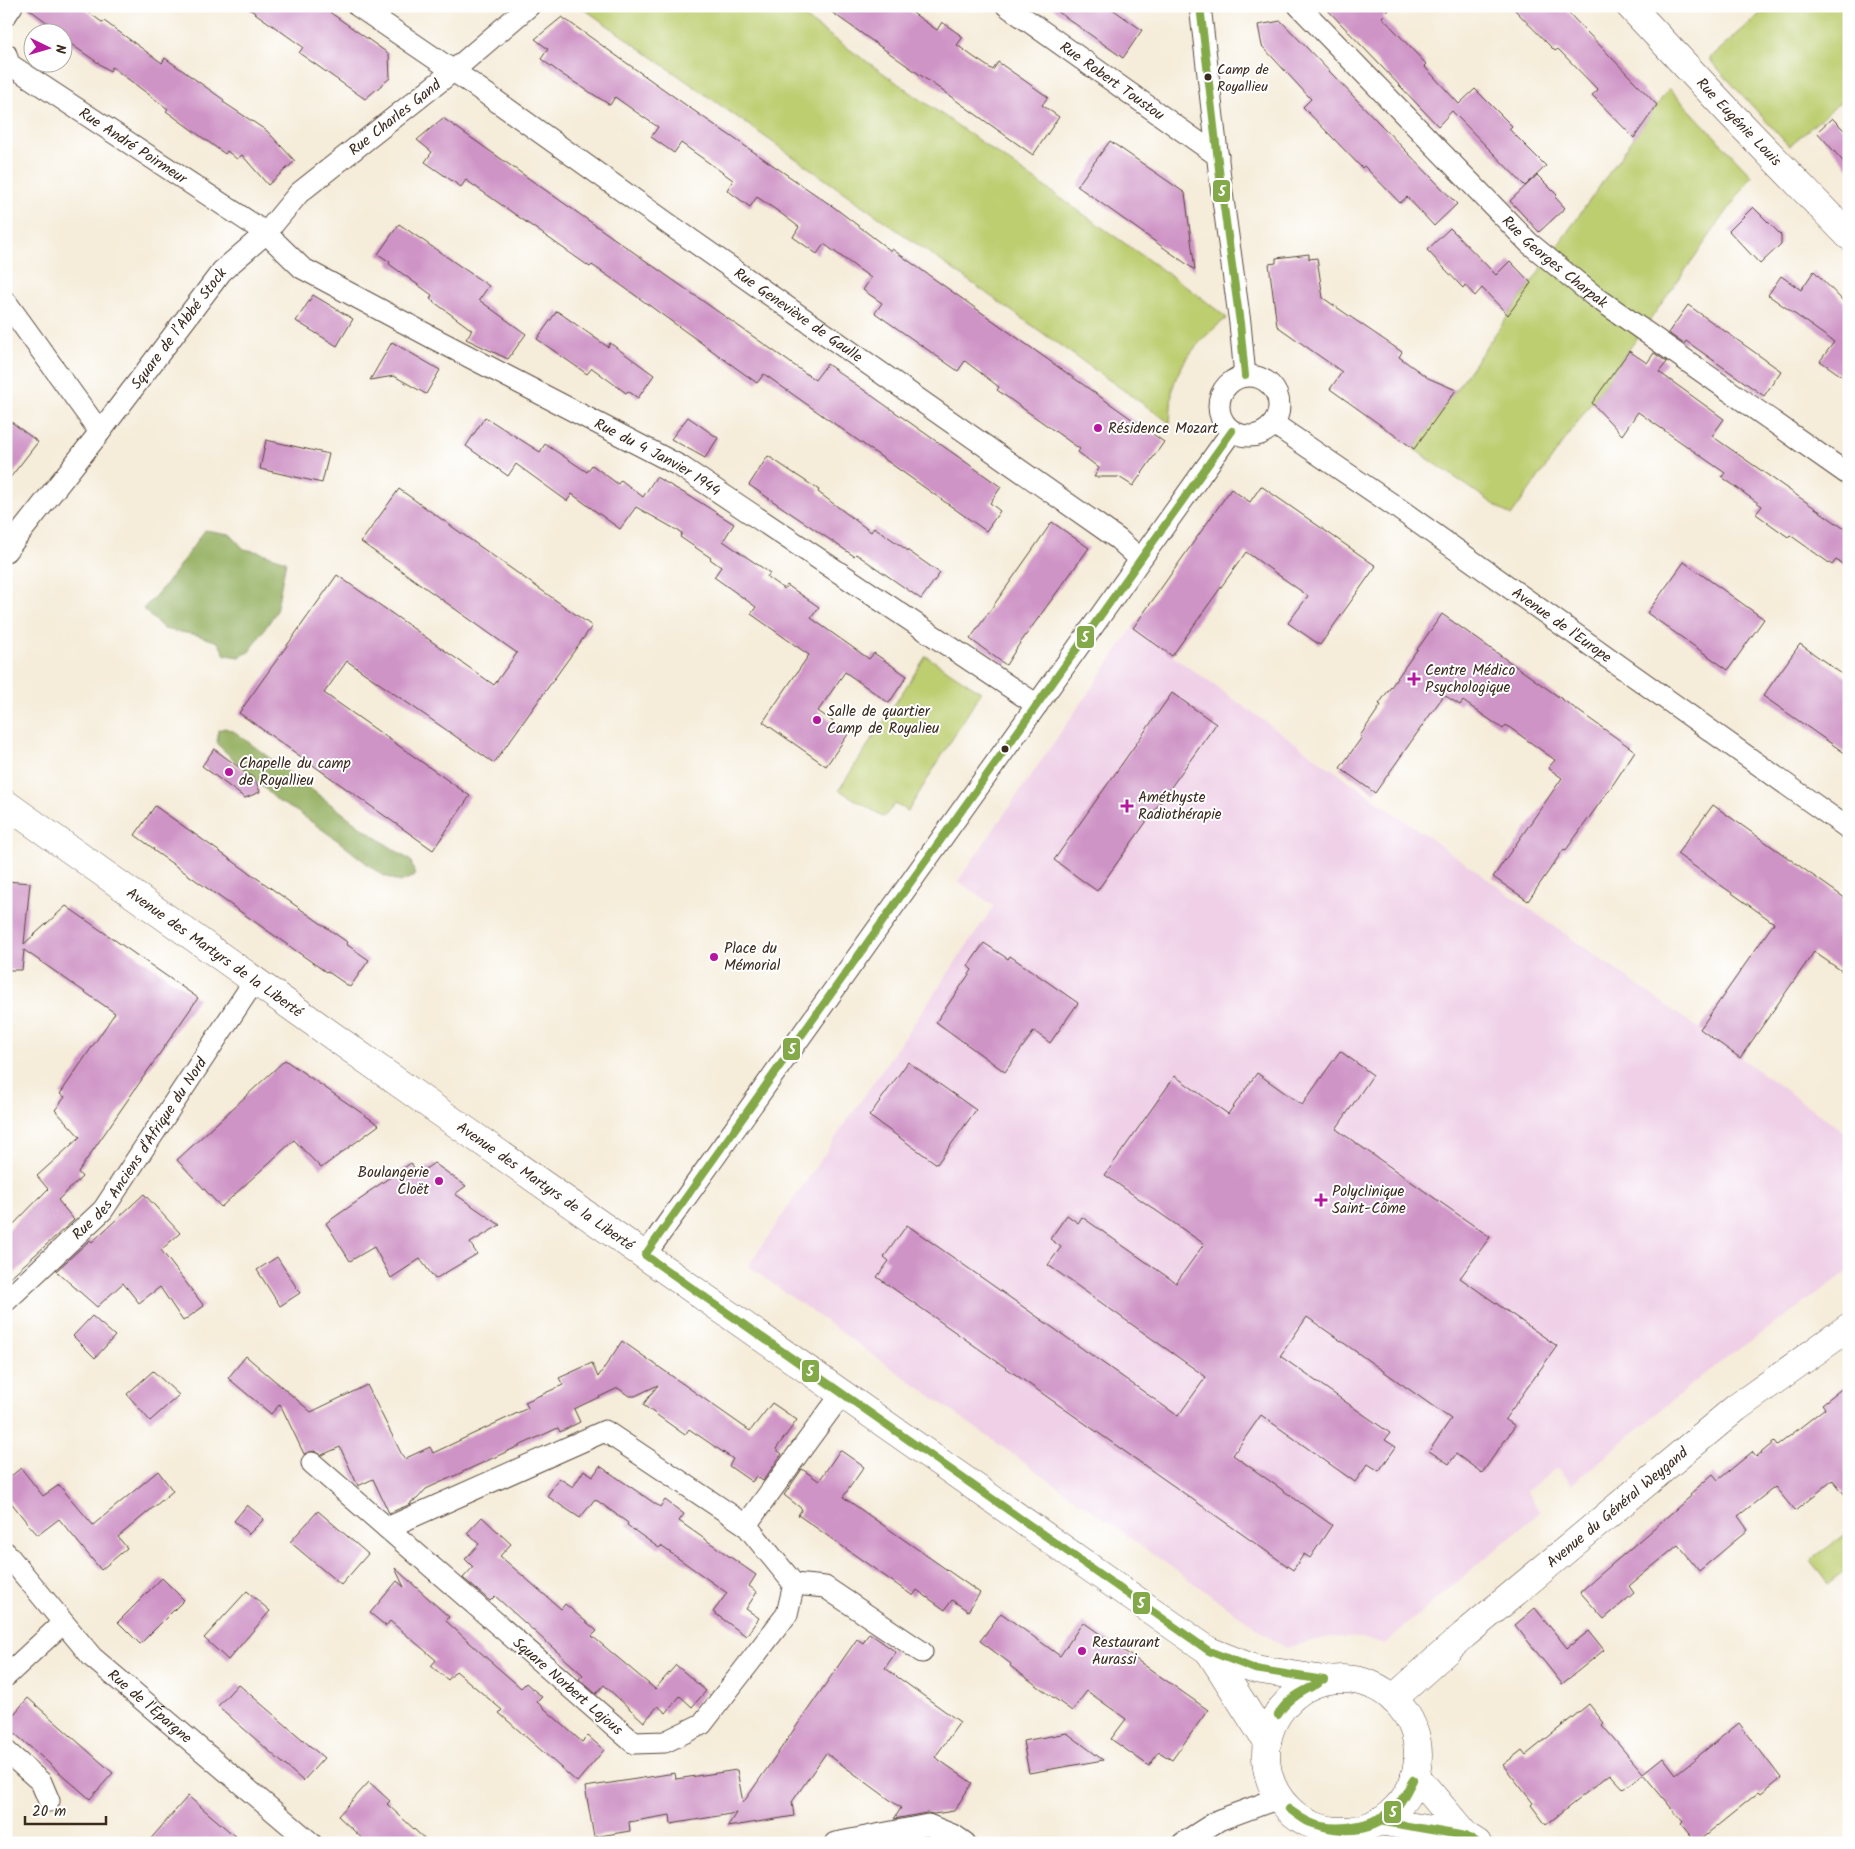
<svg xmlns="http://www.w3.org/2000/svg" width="1855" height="1849" viewBox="0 0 1855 1849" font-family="Kalam,sans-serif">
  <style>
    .built { fill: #efd0e7 }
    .green { fill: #bdce71; stroke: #7c7c48 }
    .forest { fill: #96b163; stroke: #686e40 }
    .building { fill: #cf94c6 }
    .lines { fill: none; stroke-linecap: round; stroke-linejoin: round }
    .street-casing { stroke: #57473a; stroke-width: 23 }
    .secondary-casing { stroke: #57473a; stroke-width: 29 }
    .street { stroke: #fff; stroke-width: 21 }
    .secondary { stroke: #fff; stroke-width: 28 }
    .bus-1-casing { stroke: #fff; stroke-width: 11 }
    .bus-1 { stroke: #84a948; stroke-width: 8 }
    .bus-dot { fill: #3b2a1e; stroke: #fff; stroke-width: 2 }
    .poi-dot { fill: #b5179e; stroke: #fff; stroke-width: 2 }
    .labels { text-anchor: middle; stroke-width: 4; stroke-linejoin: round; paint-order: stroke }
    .bus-label { font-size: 14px; fill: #3b2a1e; stroke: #fff; text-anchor: start }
    .street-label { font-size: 15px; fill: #3b2a1e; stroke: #fff }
    .poi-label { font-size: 15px; fill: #3b2a1e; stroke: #fff; text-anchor: start }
    .line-badge { stroke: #fff; stroke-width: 2 }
    .badge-label { font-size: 14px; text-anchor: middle; font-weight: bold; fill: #fff }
  </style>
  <rect width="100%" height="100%" fill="#fff"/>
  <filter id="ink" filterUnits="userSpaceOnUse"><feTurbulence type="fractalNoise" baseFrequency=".02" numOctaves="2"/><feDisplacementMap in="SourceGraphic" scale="10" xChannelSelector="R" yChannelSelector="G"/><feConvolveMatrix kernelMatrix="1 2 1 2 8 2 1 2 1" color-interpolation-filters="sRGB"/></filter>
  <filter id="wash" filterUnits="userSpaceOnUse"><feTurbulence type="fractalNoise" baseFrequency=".0096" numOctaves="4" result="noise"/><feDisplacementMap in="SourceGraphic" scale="20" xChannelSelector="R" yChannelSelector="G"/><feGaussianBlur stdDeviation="1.12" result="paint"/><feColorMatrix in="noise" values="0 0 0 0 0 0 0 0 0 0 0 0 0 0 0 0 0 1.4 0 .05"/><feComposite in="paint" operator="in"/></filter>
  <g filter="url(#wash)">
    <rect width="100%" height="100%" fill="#f5ecd9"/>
    <!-- built -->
    <path class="built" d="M1133,628L1849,1135V1271L1704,1374L1571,1485L1557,1469L1526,1491L1540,1512L1384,1644L1362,1638L1328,1637L1285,1648L748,1266L994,906L958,881Z"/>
    <!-- green -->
    <path class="green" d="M580,6H788L1198,295L1227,318C1204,335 1177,363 1172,392C1171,402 1171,413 1170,423Z
      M1769,6H1849V95L1789,146L1709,59Z
      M1669,88L1752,176L1511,516L1414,449Z
      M926,656L981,692L908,811L895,804L884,817L839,790Z
      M1849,1532V1568L1828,1584L1810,1560Z"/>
    <!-- forest -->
    <path class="forest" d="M205,530L230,534L244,549L259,552L286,561L276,612L250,651L240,657L225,655L218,642L197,635L164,629L143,609L166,584Z
      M225,728L235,732L364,829L411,861L415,876L400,882L380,874L337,840L296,811L279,802L217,744L218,730Z"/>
    <g id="blocks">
      <!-- building -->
      <path class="building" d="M25,6H80L103,23L104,21L162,63L165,58L224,100L223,102L267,131L295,161L268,185L242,155L237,159L227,151L225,154L214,146L166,111L168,109L112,67L110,71L62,38V32H54L51,30L53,27Z
        M245,6H321L389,54L390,78L365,99L299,53L303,47Z
        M823,6H903L937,30L942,22L963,37L957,45L975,58L993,70L998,62L1048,97L1042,105L1059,117L1033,155Z
        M1050,6H1108L1142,30L1123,58Z
        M1324,6H1393L1382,17L1426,64L1424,66L1459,104L1475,89L1512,126L1509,129L1546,166L1525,186L1452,111L1438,126Z
        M1511,6H1562L1657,105L1634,138L1592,95L1598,90L1558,49L1555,51Z
        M562,17L690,108L835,208L891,251L892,249L1164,442L1133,486L1119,477H1094L1099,468L1078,452L1080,449L997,390L999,387L965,361L958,371L875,313L882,303L863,290L871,278L824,244L817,254L793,237L799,227L779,212L757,197L750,207L727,190L733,180L681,143L674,153L651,137L658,127L636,112L615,97L610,105L563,75L541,59L548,49L535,39Z
        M1281,21L1457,204L1434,226L1407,197L1400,203L1364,166L1362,168L1303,107L1311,99L1262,46L1258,25Z
        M443,118L815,380L827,364L1001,487L990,503L1000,511L986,531L764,374L757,383L614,280L592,265L590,267L466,180L461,187L425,162L432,152L417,140Z
        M1832,118L1849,135V168L1817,132Z
        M1110,141L1185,193L1195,270L1077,186Z
        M1537,175L1557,195L1555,197L1565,208L1539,232L1510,201Z
        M1753,207L1781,235V244L1760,264L1729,231Z
        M399,224L489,286L479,300L526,334L508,359L466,339L472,330L430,299L432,295L389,264L390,262L378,254Z
        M1450,228L1496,275L1510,261L1531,283L1508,315L1482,288L1475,296L1465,285L1463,288L1427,250Z
        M1309,254V259L1317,258L1323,298L1402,352L1399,357L1428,378L1456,390L1414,449L1330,389L1342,372L1277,326L1269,264L1276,263V258Z
        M1814,271L1849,307V381L1820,361L1834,342L1768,295L1781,276L1801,290Z
        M313,295L353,319L337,346L296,321Z
        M1688,305L1781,371L1764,396L1686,341L1684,344L1668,333Z
        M557,311L608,347L610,343L654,375L638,398L628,391L626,393L592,368L587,374L537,339Z
        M392,342L440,370L426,394L394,376L370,380Z
        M1629,351L1647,363L1654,353L1667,362L1659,372L1724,419L1712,436L1849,532V568L1836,560L1832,565L1790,535L1788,537L1756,514L1762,506L1722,477L1725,473L1638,412L1622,435L1592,403Z
        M485,417L540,452L545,444L587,472L592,465L618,484L621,480L643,497L656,477L698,501L734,524L723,541L770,573L767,577L784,589L787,585L819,607L811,618L869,659L874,653L907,676L889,703L845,672L818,711L849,733L826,766L763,722L809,655L751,614L756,607L714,577L721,567L710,559L711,558L680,537L682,533L636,507L620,529L572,494L567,501L516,464L508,476L466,446Z
        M688,417L718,438L705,458L671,439Z
        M6,418L38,442L6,483Z
        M266,440L329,454L322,483L260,469Z
        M768,456L819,490L818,492L871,532L874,527L940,573L921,599L856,554L854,556L749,485Z
        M1261,486L1376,566L1320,645L1288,623L1308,596L1246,552L1172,656L1133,628L1231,489L1250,502Z
        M399,489L592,626L494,763L347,661L324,693L470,796L433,850L239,713L337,575L494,685L517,653L361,542Z
        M1052,522L1089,548L1018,646L1006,665L970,639Z
        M1684,562L1764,619L1728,670L1647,613Z
        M1442,614L1635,751L1614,783L1566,850L1564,849L1528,901L1493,877L1562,778L1548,768L1555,760L1506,725L1503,729L1463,701L1460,705L1444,695L1375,793L1340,768L1362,737L1360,736L1381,705L1379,704Z
        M1800,644L1849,679V756L1763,696Z
        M1172,693L1216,724L1097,891L1054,860Z
        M214,749L255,779L260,792L245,798L202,766Z
        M1713,805L1849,901V976L1814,952L1740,1058L1700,1029L1774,923L1677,854Z
        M155,806L347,942L346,944L369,960L350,987L327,971L326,972L153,850L154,849L135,835Z
        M6,881L30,883L24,944L66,906L198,998L78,1172L82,1177L58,1200L74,1220L6,1281V1232L48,1189L37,1176L80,1137L55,1110L65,1097L60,1094L115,1013L24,950L22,970H6Z
        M984,943L1008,959L1010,956L1078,1003L1050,1043L1034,1031L1005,1072L936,1022L972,970L968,966Z
        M1340,1051L1373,1075L1336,1129L1490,1237L1460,1278L1557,1346L1505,1419L1515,1426L1482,1473L1456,1454L1449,1464L1429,1451L1451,1419L1307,1317L1280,1356L1390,1433L1385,1440L1396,1447L1379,1471L1368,1464L1355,1482L1261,1415L1233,1455L1332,1525L1310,1558L1304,1554L1293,1570L877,1277L889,1261L884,1257L907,1225L1178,1416L1206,1377L1048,1265L1061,1247L1050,1239L1067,1215L1078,1223L1082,1217L1176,1283L1204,1244L1105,1175L1175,1076L1228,1114L1257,1073L1302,1105Z
        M285,1060L379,1125L321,1168L294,1140L221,1207L177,1160Z
        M908,1062L976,1110L937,1164L869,1116Z
        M411,1163L418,1174L434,1163L466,1186L455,1194L500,1225L470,1243L477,1254L435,1279L420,1259L391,1278L374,1247L350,1261L326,1223L368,1194L367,1193Z
        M144,1194L180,1233L161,1250L204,1306L183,1321L160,1287L139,1303L123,1283L97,1307L56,1271L90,1240L92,1242Z
        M277,1257L300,1293L280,1306L257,1270Z
        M92,1316L115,1336L95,1358L73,1336Z
        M622,1341L750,1431L772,1403L797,1420L776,1449L782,1454L763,1481L756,1476L752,1482L729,1466L733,1459L689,1429L685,1435L643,1405L658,1385L635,1396H629L618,1388L574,1409L580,1422L560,1432L558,1428L426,1489L417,1499L411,1502V1504L389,1513L373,1479L358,1486L340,1447L322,1455L314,1451L304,1454L280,1404L271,1414L228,1378L246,1356L311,1412L367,1385L404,1459L430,1447L433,1453L528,1408L525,1402L563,1385L559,1378L592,1363L598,1377Z
        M153,1371L179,1395L150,1421L127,1394Z
        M1849,1383V1500L1833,1480L1795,1511L1775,1487L1738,1516L1748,1530L1699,1571L1678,1545L1629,1586L1634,1593L1604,1619L1580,1592L1691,1496L1690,1494L1713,1474L1718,1480L1752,1452L1756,1457L1774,1442L1777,1446L1825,1408L1822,1404Z
        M840,1450L864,1467L843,1497L980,1593L968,1611L952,1600L945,1610L917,1590L913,1596L798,1515L802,1509L784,1495L802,1469L819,1481Z
        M600,1466L660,1507L665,1500L684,1514L679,1521L756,1575L749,1586L757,1592L746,1609L759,1618L746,1636L713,1612L727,1593L661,1546L659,1548L627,1525L628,1523L595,1499L580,1518L547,1496L559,1478L573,1487L584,1470L593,1476Z
        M21,1468L43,1496L59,1485L93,1525L158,1471L173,1491L118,1537L127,1548L101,1570L59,1519L38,1535L28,1524L6,1496V1480Z
        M247,1505L264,1519L249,1534L234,1521Z
        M318,1511L368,1554L341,1585L290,1542Z
        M482,1517L511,1544L500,1556L561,1609L565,1604L597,1631L592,1636L655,1689L676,1665L706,1691L692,1707L680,1696L666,1713L658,1706L644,1722L604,1685L596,1694L579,1679L583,1675L495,1596L490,1601L463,1578L473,1567L465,1559L479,1544L467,1533Z
        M395,1568L449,1617L446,1621L490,1661L521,1688L526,1683L542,1697L537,1702L582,1742L588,1736L604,1750L577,1782L499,1713L502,1710L456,1671L448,1680L431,1666L436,1660L390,1621L386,1626L370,1613L397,1581L404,1587Z
        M162,1578L184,1600L140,1644L118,1622Z
        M247,1591L270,1611L228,1660L204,1638Z
        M1535,1608L1567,1648L1589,1631L1604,1650L1562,1684L1515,1625Z
        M1001,1613L1060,1656L1083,1622L1208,1710L1172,1760L1159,1752L1149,1766L1111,1739L1126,1719L1087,1691L1072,1711L1010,1666L1011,1664L980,1641Z
        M869,1633L896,1652L885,1668L960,1722L935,1757L972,1783L954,1811L934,1814L926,1813L894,1819L901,1808L826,1753L792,1802L794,1816L727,1827L736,1813L671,1824L670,1815L629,1822L630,1831L594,1837L585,1787L675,1773L676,1779L737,1770L743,1803L857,1639L863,1643Z
        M238,1684L324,1758L303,1781L218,1706Z
        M28,1698L113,1773L90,1799L6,1726V1723Z
        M1589,1704L1604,1723L1602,1725L1643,1773L1663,1757L1676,1774L1739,1723L1781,1778L1761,1794L1759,1792L1696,1843L1681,1824L1683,1822L1643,1774L1624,1789L1610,1774L1546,1825L1531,1805L1533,1803L1503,1765L1522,1750L1526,1755Z
        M1067,1733L1103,1760L1029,1773L1023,1741Z
        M369,1782L390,1801L387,1804L429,1843H367L338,1816Z
        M188,1796L243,1843H147Z"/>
    </g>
  </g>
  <g filter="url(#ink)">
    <use href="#blocks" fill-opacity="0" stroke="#57473a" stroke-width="1"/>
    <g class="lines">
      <!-- street casing -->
      <g class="street-casing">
        <g id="street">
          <path id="s1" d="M358,6L471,83L670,225L1118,539L1140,559"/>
          <path id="s2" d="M1007,6L1218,156"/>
          <path d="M1200,6L1220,178L1240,323L1245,376"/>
          <path id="s3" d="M1299,6L1529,243L1593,295L1849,475"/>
          <path d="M6,15L12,6"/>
          <path id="s4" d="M6,54L9,64L266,233L302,268L435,339L680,466L1037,705"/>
          <path d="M6,302L100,432L6,551"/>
          <circle cx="1249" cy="406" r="30"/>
          <path id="s5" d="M1274,424L1399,509L1849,829"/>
          <path id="s6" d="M100,432L222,271L266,233L299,193L453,71L529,6"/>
          <path d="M645,1255L1232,431"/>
          <path id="s7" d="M6,1301L103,1210L255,980"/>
          <path d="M312,1463L387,1528"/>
          <path d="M746,1525L794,1584L787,1614L702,1724L665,1742L634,1743L387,1528L605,1431L746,1525L841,1395"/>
          <path id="s8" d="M6,1553L92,1657L311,1843"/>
          <path d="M794,1584L825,1587L922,1652"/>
          <path d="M6,1676L63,1623"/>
          <path d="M6,1751L41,1782L49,1801"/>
          <path d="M835,1843L928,1825L955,1836L965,1843"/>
          <path d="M1183,1843L1219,1820L1279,1798"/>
        </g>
      </g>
      <!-- secondary casing -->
      <g class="secondary-casing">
        <g id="secondary">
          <path id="s9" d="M1630,6L1731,114L1849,236"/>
          <path id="s10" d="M6,804L437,1110L1209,1651L1255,1669L1324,1680"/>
          <path d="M1209,1651L1267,1742"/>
          <circle cx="1342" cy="1755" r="76"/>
          <path id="s11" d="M1393,1699L1464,1635L1736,1408L1849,1327"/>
          <path d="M1415,1775L1466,1836L1477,1843"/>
          <path d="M1379,1821L1466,1836"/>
        </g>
      </g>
      <!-- street -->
      <use href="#street" class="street"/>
      <!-- secondary -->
      <use href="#secondary" class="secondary"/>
      <!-- bus-1 casing -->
      <g class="bus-1-casing">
        <path id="bus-1" d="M1200,6L1220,178L1240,323L1245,376
          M645,1255L1232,431
          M645,1255L1209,1651L1255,1669L1324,1680
          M1278,1715C1286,1699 1302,1691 1318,1684
          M1278,1715C1287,1700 1302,1691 1318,1684
          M1289,1809C1295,1813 1302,1819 1308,1822C1338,1834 1381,1826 1401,1800C1406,1794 1409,1786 1413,1780
          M1289,1809C1319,1833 1366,1841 1395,1810C1403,1801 1408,1790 1413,1780
          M1379,1821L1466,1836L1477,1843"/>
      </g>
      <!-- bus-1 -->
      <use href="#bus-1" class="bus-1"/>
    </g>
  </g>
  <!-- markers -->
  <g class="bus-dot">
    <circle cx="1208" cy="77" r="4.5"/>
    <circle cx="1005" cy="749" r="4.5"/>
  </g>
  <g class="poi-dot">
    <circle cx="1098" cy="428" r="5"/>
    <path d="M1411.5 671.5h5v5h5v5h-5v5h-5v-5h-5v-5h5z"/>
    <circle cx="817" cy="720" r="5"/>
    <circle cx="229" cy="772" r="5"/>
    <path d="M1124.5 798.5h5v5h5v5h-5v5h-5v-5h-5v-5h5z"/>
    <circle cx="714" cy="957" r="5"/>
    <circle cx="439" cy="1181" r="5"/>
    <path d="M1318.5 1192.5h5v5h5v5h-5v5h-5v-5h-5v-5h5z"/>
    <circle cx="1082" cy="1651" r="5"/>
  </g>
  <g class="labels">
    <!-- bus labels -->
    <g class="bus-label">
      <text x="1217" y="74">Camp de<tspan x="1217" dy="17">Royallieu</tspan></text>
    </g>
    <!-- street labels -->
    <g class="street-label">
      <text dy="5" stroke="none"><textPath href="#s2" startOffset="129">Rue Robert Toustou</textPath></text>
      <text dy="5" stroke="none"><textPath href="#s6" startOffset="434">Rue Charles Gand</textPath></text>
      <text dy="5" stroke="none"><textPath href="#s9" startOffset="159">Rue Eugénie Louis</textPath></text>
      <text dy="5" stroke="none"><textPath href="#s4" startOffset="159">Rue André Poirmeur</textPath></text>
      <text dy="5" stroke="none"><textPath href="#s3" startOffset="362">Rue Georges Charpak</textPath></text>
      <text dy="5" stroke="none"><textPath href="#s1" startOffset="538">Rue Geneviève de Gaulle</textPath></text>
      <text dy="5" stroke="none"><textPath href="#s6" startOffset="130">Square de l’Abbé Stock</textPath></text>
      <text dy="5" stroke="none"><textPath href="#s4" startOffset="771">Rue du 4 Janvier 1944</textPath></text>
      <text dy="5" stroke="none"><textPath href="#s5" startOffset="351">Avenue de l'Europe</textPath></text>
      <text dy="5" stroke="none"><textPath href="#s10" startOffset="256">Avenue des Martyrs de la Liberté</textPath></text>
      <text dy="5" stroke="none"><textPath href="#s7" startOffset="204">Rue des Anciens d'Afrique du Nord</textPath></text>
      <text dy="5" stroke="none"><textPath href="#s10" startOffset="661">Avenue des Martyrs de la Liberté</textPath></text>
      <text dy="5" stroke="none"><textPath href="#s11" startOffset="295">Avenue du Général Weygand</textPath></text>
      <text transform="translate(568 1686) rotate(41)" y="5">Square Norbert Lajous</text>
      <text dy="5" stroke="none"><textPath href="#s8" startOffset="211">Rue de l'Épargne</textPath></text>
    </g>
    <!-- poi labels -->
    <g class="poi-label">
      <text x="1108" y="433">Résidence Mozart</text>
      <text x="1425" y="675">Centre Médico<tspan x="1425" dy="17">Psychologique</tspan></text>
      <text x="827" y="716">Salle de quartier<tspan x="827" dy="17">Camp de Royalieu</tspan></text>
      <text x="239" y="768">Chapelle du camp<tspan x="239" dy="17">de Royallieu</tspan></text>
      <text x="1138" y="802">Améthyste<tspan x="1138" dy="17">Radiothérapie</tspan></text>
      <text x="724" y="953">Place du<tspan x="724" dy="17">Mémorial</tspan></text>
      <text x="429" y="1177" text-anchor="end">Boulangerie<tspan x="429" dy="17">Cloët</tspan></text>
      <text x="1332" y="1196">Polyclinique<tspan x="1332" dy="17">Saint-Côme</tspan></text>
      <text x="1092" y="1647">Restaurant<tspan x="1092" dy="17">Aurassi</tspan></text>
    </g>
  </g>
  <g class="line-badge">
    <rect x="1212" y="179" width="19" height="24" rx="5" fill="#84a948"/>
    <rect x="1076" y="625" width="19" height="24" rx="5" fill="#84a948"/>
    <rect x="782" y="1037" width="19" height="24" rx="5" fill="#84a948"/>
    <rect x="801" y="1359" width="19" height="24" rx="5" fill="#84a948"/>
    <rect x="1132" y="1591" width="19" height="24" rx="5" fill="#84a948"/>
    <rect x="1383" y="1800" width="19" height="24" rx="5" fill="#84a948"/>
  </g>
  <g class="badge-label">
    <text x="1222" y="196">5</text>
    <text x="1085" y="642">5</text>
    <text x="792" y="1054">5</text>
    <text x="810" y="1376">5</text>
    <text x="1141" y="1608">5</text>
    <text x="1393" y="1817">5</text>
  </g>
  <!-- margin -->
  <rect width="1855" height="1849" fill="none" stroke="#fff" stroke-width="25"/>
  <!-- north arrow -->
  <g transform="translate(48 48) rotate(95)"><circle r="24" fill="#ffffff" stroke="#b1aaa5"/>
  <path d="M0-4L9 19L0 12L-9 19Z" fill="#b5179e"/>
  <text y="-8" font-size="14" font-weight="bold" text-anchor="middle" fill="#3b2a1e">N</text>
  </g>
  <!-- scale -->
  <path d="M25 1816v8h81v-8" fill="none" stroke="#3b2a1e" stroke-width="2.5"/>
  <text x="32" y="1816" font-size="15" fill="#3b2a1e" stroke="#ffffff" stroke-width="4" paint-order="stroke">20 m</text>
</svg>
